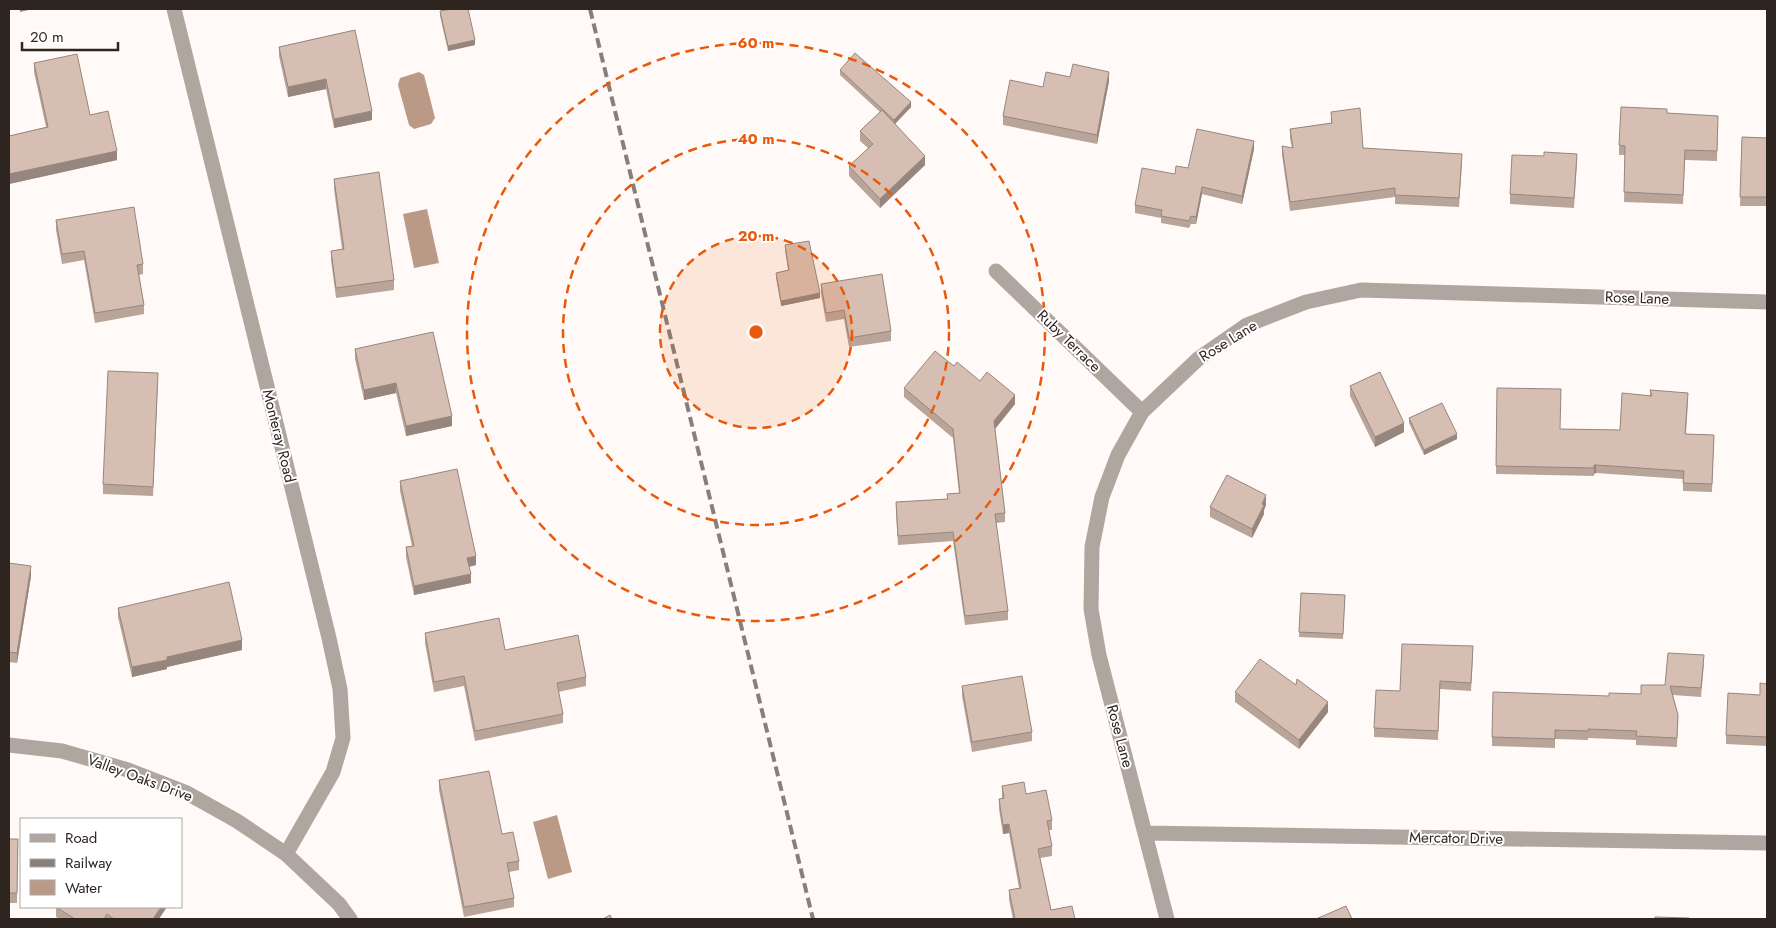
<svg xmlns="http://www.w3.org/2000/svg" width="1776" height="928" viewBox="0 0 1776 928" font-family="Jost,sans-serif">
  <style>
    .water { fill: #bb9987 }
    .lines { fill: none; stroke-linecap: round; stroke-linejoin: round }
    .minor { stroke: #b0a6a0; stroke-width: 15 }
    .rail { stroke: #877f7b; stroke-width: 4; stroke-dasharray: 10 5; stroke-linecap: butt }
    .wall { fill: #b8a499 }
    .shaded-wall { fill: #96867d }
    .building { fill: #d6bfb2; stroke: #96867d }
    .ring { fill: none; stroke: #e8590c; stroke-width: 2.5; stroke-dasharray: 9 6 }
    .labels { text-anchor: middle; stroke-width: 4; stroke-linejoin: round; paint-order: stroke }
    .street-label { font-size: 15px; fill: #2e2520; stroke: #fff }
    .centre { fill: #e8590c; stroke: #fff; stroke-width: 2.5 }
    .ring-label { font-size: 15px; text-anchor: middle; font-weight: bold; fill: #e8590c; stroke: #fff; stroke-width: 4; stroke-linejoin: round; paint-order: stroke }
  </style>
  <rect width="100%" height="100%" fill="#fffaf7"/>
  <!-- water -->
  <path class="water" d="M419,72L424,75L435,118L431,124L414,129L409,125L398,85L400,78Z
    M427,209L439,263L414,268L403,214Z
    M557,815L572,872L548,879L533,822Z"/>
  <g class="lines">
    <!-- minor -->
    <path class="minor" d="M174,9L329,638L340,689L343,738L333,772L286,854
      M996,271L1142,412
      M9,745L62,751L128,770L187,793L237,821L286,854L339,904L350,919
      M1145,833L1767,843
      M1167,919L1099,655L1091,609L1092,547L1102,497L1118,455L1142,412L1198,359L1247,325L1306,302L1361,290L1767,302"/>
    <!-- rail -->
    <path class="rail" d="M590,9L813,919"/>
  </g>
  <!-- wall -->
  <path class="wall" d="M440,11L475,45L448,51L440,16Z
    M355,30L372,120L334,128L326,89L288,97L279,56V47Z
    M34,63L90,115L117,160L9,184V136L46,127L34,72Z
    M840,70L911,107L895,124L925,165L880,208L849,176V166L868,148L860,141V131L880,112L840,75Z
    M1070,77L1109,81L1097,144L1003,125V116L1043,87Z
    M1331,112L1363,148L1462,163L1459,207L1395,204V197L1290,211L1282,155V146L1292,148L1290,138V129L1331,123Z
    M1667,113L1718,125L1717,161L1685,160L1683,204L1624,202L1625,155H1619V145Z
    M1742,137L1767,138V206H1740Z
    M1254,149L1242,204L1202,194L1196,224H1191L1189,228L1161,223V218L1135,213V205L1175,174L1188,168Z
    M1577,163L1574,208L1510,204V194Z
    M334,179L394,280V290L336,298L331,260V251L342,249L334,189Z
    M56,220L143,264V274L139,275L144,305V314L95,323L84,260L62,264L56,230Z
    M785,245L820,298L781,306L776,278V273L788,270L785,250Z
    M821,284L891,331V341L849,347L844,319L826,322L821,294Z
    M355,349L452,426L406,436L396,393L364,400L355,359Z
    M954,366L980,381L1015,404L995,429L1005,513V522L996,523L1008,611V620L965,625L953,541L898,545L896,512V502L947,499V494L959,493L953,438L904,397V388Z
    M158,382L153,496L103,494V484Z
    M1350,386L1404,432L1375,447L1350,396Z
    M1497,388L1560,429L1620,430L1650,395V390L1688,401L1686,434L1714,435L1712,492L1683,491V479L1596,473L1594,474V476L1496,474Z
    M1409,418L1457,439L1424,455L1409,423Z
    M400,481L476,565L469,567L471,583L414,595L406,557V547L412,546L400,491Z
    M1266,505L1264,510V514L1252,538L1210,517V507Z
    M9,563L31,576L17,663L9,662Z
    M1301,593L1345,595L1343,639L1299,637Z
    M118,608L242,650L167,667V669L132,677L118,617Z
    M425,633L505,650L586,677V686L558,692L563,714V723L475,741L464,686L434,692L425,643Z
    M1473,655L1471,691L1440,689L1438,740L1374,737V728L1400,691Z
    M1704,664L1701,697L1673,695L1678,715L1677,747L1636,745V740L1588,738V740L1555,739V748L1492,746V737L1609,696L1641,694L1665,685Z
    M1767,684V746L1726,744V735L1760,695Z
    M962,686L1032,732V741L972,752L962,696Z
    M1235,692L1328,712L1299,749L1235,702Z
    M439,780L502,834L519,861V870L509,872L514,898V907L464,917L439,790Z
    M1002,786L1026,794L1052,820V830H1049L1052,846V856L1040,858L1051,910L1075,919H1013L1009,900V890L1019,888L1009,833L1003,834L999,809V799L1002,798Z
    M9,839H18L17,903H9Z
    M56,907L159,919H60L56,917Z"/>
  <!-- shaded-wall -->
  <path class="shaded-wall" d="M20,9H33L20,12Z
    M475,40V45L448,51V46Z
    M1109,72V81L1097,144V135Z
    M326,79V89L288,97V87Z
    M911,102V107L894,125V120Z
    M372,111V120L334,128V119Z
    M1254,141V149L1242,204V196Z
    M117,151V160L9,184V174Z
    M925,156V165L880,208V199Z
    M1202,187V194L1196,224V217Z
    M820,293V298L781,306V301Z
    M396,383V393L364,400V390Z
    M1015,395V404L994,430V421Z
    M452,416V426L406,436V426Z
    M1404,423V432L1375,447V437Z
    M1457,434V439L1424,455V450Z
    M1594,465H1596V473L1594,474Z
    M1266,495V505L1264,510V514L1252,538V529Z
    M476,556V565L467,567V558Z
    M31,566V576L17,663V653Z
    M471,574V583L414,595V586Z
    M242,640V650L167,667V669L132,677V667L167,657Z
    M1328,702V712L1299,749V740Z
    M1009,824V833L1003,834V825Z
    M161,907H167L159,919H153Z"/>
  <!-- building -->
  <path class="building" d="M451,9H468L475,40L448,46L440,11Z
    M355,30L372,111L334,119L326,79L288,87L279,47Z
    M855,53L911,102L894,120L840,70Z
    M77,54L90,115L108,111L117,151L9,174V136L48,127L34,63Z
    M1073,64L1109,72L1097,135L1003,116L1010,80L1043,87L1046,72L1070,77Z
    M1621,107L1667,109V113L1718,116L1717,151L1685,150L1683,195L1624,192L1625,146L1619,145Z
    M1360,108L1363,148L1462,154L1459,198L1395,195V188L1290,202L1282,146L1293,148L1290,129L1332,123L1331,112Z
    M882,110L925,156L880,199L849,166L873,144L860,131Z
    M1197,129L1254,141L1242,196L1202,187L1196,217L1191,216L1189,221L1161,216L1162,210L1135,205L1142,168L1175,174L1176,166L1188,168Z
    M1742,137L1767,138V197H1740Z
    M1544,152L1577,154L1574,198L1510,194L1512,155L1544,156Z
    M379,172L394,280L336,288L331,251L344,249L334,179Z
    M134,207L143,264L137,265L144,305L95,313L84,251L62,254L56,220Z
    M809,241L820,293L781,301L776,273L789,270L785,245Z
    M882,274L891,331L849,338L844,310L826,313L821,284Z
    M433,332L452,416L406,426L396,383L364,390L355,349Z
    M935,351L954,366L957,362L980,381L987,372L1015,395L994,421L1005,513L995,514L1008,611L965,616L953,532L898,536L896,502L948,499L947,494L960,493L953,429L904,388Z
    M108,371L158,373L153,487L103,484Z
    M1380,372L1404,423L1375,437L1350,386Z
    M1497,388L1561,389L1560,429L1620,430L1622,393L1652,396L1650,390L1688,393L1685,434L1714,435L1712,484L1683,483L1684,471L1596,465H1594V468L1496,466Z
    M1442,403L1457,434L1424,450L1409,418Z
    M457,469L476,556L467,558L471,574L414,586L406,547L414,546L400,481Z
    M1227,475L1266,495L1262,504L1264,505L1252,529L1210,507Z
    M9,563L31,566L17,653L9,652Z
    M229,582L242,640L167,657V660L132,667L118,608Z
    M1301,593L1345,595L1343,634L1299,632Z
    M499,618L505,650L578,635L586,677L557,683L563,714L475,731L464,676L434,682L425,633Z
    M1402,644L1473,646L1471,683L1440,681L1438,731L1374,728L1376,690L1400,691Z
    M1668,653L1704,655L1701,688L1670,686L1678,715L1677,738L1636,736L1637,731L1588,729V731L1555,730V739L1492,737L1493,692L1609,696V693L1641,694V685H1665Z
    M1260,659L1296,685L1297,679L1328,702L1299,740L1235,692Z
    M1022,676L1032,732L972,742L962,686Z
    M1760,683L1767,684V737L1726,735L1728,693L1760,695Z
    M489,771L502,834L513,832L519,861L507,863L514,898L464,907L439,780Z
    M1024,782L1026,794L1046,790L1052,820L1047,821L1052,846L1038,849L1051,910L1072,906L1075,919H1015L1009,890L1021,888L1009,824L1003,825L999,799L1004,798L1002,786Z
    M9,839H18L17,893H9Z
    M1346,906L1352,919H1316Z
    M56,907H161L153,919H114L107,914L104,919H75Z
    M610,915L612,919H603Z
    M1655,917L1689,918V919H1655Z"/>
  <!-- distance rings -->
  <circle cx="756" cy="332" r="96" fill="#e8590c" fill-opacity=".12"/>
  <g class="ring">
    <circle cx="756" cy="332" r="96"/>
    <circle cx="756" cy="332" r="193"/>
    <circle cx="756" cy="332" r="289"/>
  </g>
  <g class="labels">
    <!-- street labels -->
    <g class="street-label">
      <text transform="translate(1637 298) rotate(2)" y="5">Rose Lane</text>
      <text transform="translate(1069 341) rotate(44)" y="5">Ruby Terrace</text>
      <text transform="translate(1228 341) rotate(-32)" y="5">Rose Lane</text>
      <text transform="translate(279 436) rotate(76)" y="5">Monteray Road</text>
      <text transform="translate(1120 736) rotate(75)" y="5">Rose Lane</text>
      <text transform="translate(140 778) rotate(20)" y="5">Valley Oaks Drive</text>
      <text transform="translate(1456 838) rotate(1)" y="5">Mercator Drive</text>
    </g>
  </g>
  <circle cx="756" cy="332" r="8" class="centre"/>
  <g class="ring-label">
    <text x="756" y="48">60 m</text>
    <text x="756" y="144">40 m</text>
    <text x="756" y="241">20 m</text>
  </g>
  <!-- border -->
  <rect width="1776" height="928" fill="none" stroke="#2e2520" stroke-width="20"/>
  <!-- legend -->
  <rect x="20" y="818" width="162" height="90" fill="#ffffff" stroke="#aba8a6"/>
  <rect x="30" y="834" width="25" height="8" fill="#b0a6a0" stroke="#aba8a6"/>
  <text x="65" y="843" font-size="15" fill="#2e2520">Road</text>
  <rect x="30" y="859" width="25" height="8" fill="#877f7b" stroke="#aba8a6"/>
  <text x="65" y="868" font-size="15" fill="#2e2520">Railway</text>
  <rect x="30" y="880" width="25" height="15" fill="#bb9987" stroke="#aba8a6"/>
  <text x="65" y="893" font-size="15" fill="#2e2520">Water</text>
  <!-- scale -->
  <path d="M22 42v8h96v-8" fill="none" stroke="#2e2520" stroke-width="2.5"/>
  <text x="30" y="42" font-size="15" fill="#2e2520" stroke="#ffffff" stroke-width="4" paint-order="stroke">20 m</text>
</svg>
